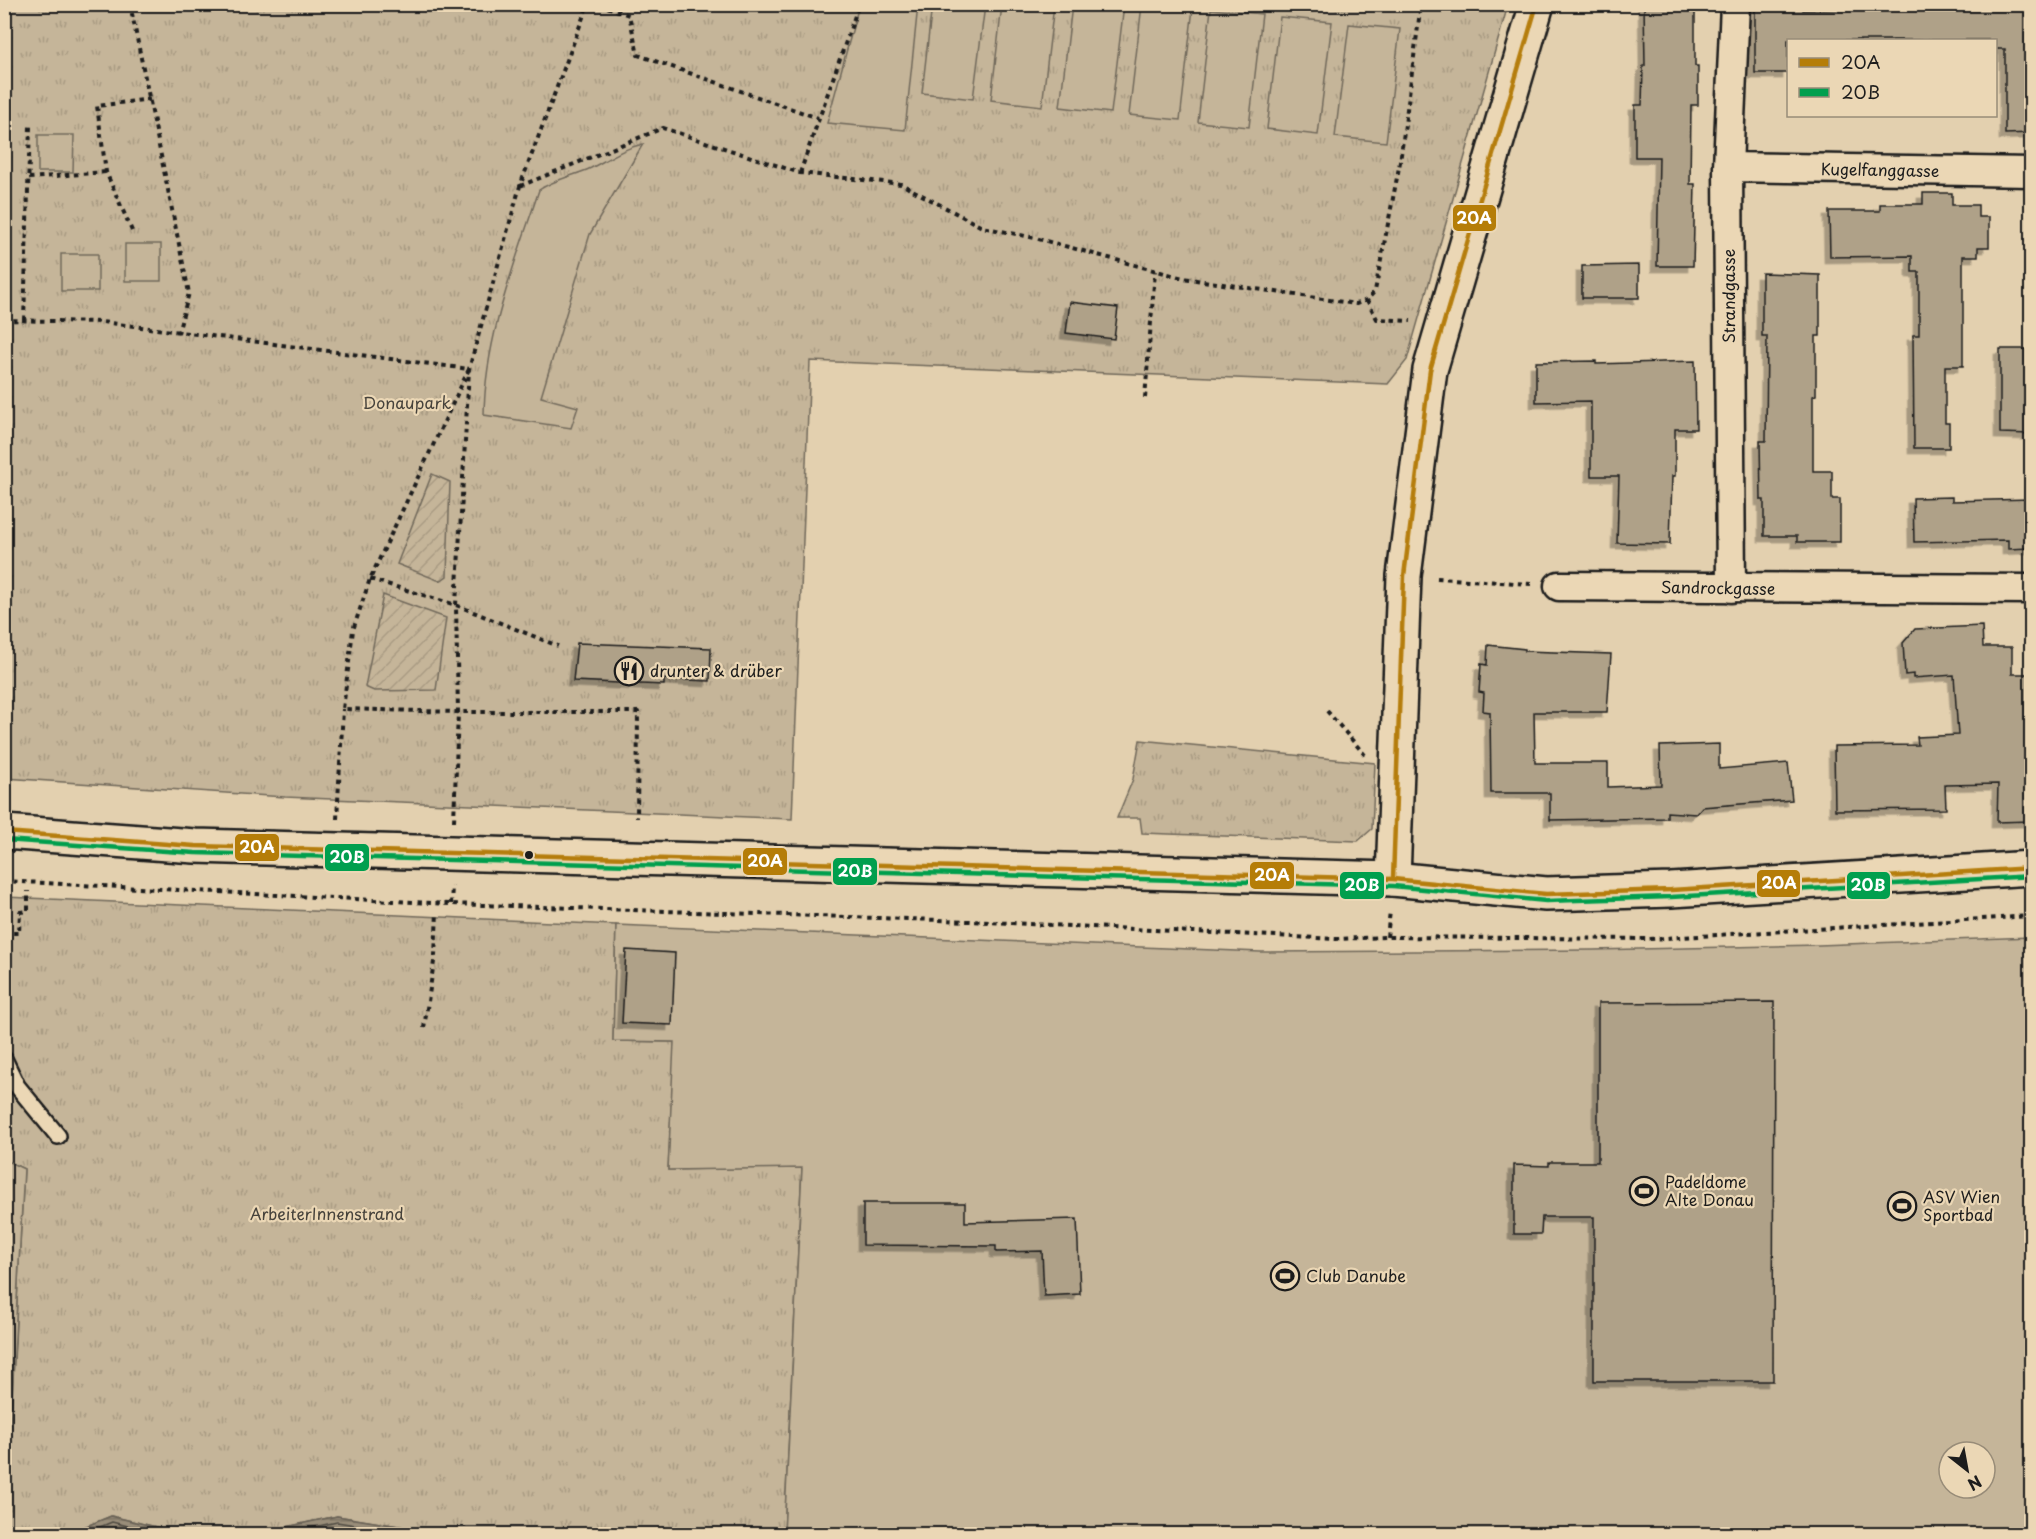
<svg xmlns="http://www.w3.org/2000/svg" width="2036" height="1539" viewBox="0 0 2036 1539" font-family="'Playpen Sans',sans-serif">
  <style>
    .grass { fill: url(#grass-tufts); stroke: #70685a; stroke-width: 1.5 }
    .garden { fill: url(#garden-furrows); stroke: #70685a; stroke-width: 1.5 }
    .pitch { fill: #c5b599; stroke: #70685a; stroke-width: 1.5; fill-rule: evenodd }
    .water { fill: url(#water-rules); stroke: #676054; stroke-width: 1.5 }
    .lines { fill: none; stroke-linecap: round; stroke-linejoin: round }
    .shore { stroke: #4e4941; stroke-width: 1.5 }
    .building { fill: #afa188; stroke: #1c1c1c; stroke-width: 1.5; filter: url(#shadow) }
    .service-casing { stroke: #1c1c1c; stroke-width: 20 }
    .minor-casing { stroke: #1c1c1c; stroke-width: 33 }
    .tertiary-casing { stroke: #1c1c1c; stroke-width: 38 }
    .secondary-casing { stroke: #1c1c1c; stroke-width: 38 }
    .path { stroke: #1c1c1c; stroke-width: 4; stroke-dasharray: 4.5 4.5; stroke-linecap: butt }
    .service { stroke: #ebd7b5; stroke-width: 15 }
    .minor { stroke: #ebd7b5; stroke-width: 28 }
    .tertiary { stroke: #ebd7b5; stroke-width: 33 }
    .secondary { stroke: #ebd7b5; stroke-width: 33 }
    .bus-1-casing { stroke: #ebd7b5; stroke-width: 9 }
    .bus-2-casing { stroke: #ebd7b5; stroke-width: 9 }
    .bus-1 { stroke: #b57d08; stroke-width: 4.5 }
    .bus-2 { stroke: #019f4e; stroke-width: 4.5 }
    .bus-dot { fill: #1c1c1c; stroke: #ebd7b5; stroke-width: 2 }
    .labels { text-anchor: middle; stroke-width: 4.5; stroke-linejoin: round; paint-order: stroke }
    .street-label { font-size: 16px; fill: #1c1c1c; stroke: #ebd7b5 }
    .park-label { font-size: 16px; fill: #46423b; stroke: #ebd7b5 }
    .poi-label { font-size: 16px; fill: #1c1c1c; stroke: #ebd7b5; text-anchor: start }
    .line-badge { stroke: #ebd7b5; stroke-width: 2 }
    .badge-label { font-size: 16px; text-anchor: middle; font-weight: bold; fill: #fff }
  </style>
  <defs>
    <pattern id="grass-tufts" width="24" height="20" patternUnits="userSpaceOnUse" patternTransform="scale(1.5)"><rect width="24" height="20" fill="#c5b599"/><path d="M3 7l-1-3M5 7V3M7 7l1-3M15 17l-1-3M17 17v-4M19 17l1-3" fill="none" stroke="#a99b83"/></pattern>
    <pattern id="garden-furrows" width="10" height="10" patternUnits="userSpaceOnUse" patternTransform="scale(1.5)"><rect width="10" height="10" fill="#c5b599"/><path d="M-1 1l2-2M0 10L10 0M9 11l2-2" fill="none" stroke="#a99b83"/></pattern>
    <pattern id="water-rules" width="6" height="5" patternUnits="userSpaceOnUse" patternTransform="scale(1.5)"><rect width="6" height="5" fill="#998d79"/><path d="M0 2.5h6" fill="none" stroke="#7c7262"/></pattern>
    <filter id="shadow"><feDropShadow dx="-5.5" dy="5.5" stdDeviation="0" flood-color="#0004"/></filter>
  </defs>
  <rect width="100%" height="100%" fill="#e3d0af"/>
  <filter id="ink" filterUnits="userSpaceOnUse"><feTurbulence type="fractalNoise" baseFrequency=".0167" numOctaves="2"/><feDisplacementMap in="SourceGraphic" scale="12" xChannelSelector="R" yChannelSelector="G"/><feConvolveMatrix kernelMatrix="1 2 1 2 8 2 1 2 1" color-interpolation-filters="sRGB"/></filter>
  <g filter="url(#ink)">
    <!-- grass -->
    <path class="grass" d="M4,5H1508L1407,360L1388,384L810,361L792,819L285,797L5,778Z
      M1140,740L1375,763L1372,829L1358,841L1142,833L1140,818H1117L1133,779Z
      M5,897L616,925L613,1041L675,1042L668,1170L802,1167L784,1534H448L337,1516L254,1534H185L111,1516L67,1534H5L24,1169L5,1160Z"/>
    <!-- garden -->
    <path class="garden" d="M432,474L450,482L447,576L440,581L397,564Z
      M383,595L446,618L436,690L374,691L365,687Z"/>
    <!-- pitch -->
    <path class="pitch" d="M859,5H918L905,130L827,123Z
      M932,5H985L973,99L922,93Z
      M1002,5H1054L1042,106L991,100Z
      M1072,5H1124L1111,113L1060,107Z
      M1142,5L1193,8L1180,120L1129,115Z
      M1211,9L1262,14L1249,127L1198,122Z
      M1280,17L1332,22L1318,135L1267,129Z
      M1349,24L1400,29L1386,142L1335,137Z
      M38,135H74L73,172H38Z
      M643,144L590,234L541,397L578,407L571,428L484,415C485,337 515,263 539,190C555,179 574,176 591,168C611,158 621,149 643,144Z
      M125,244H161V281H125Z
      M61,254H98V291H61Z
      M616,925L1261,952L1593,950L1819,945L2031,937V1534H784L802,1168L668,1170L674,1042L613,1041ZM1949,1452H1985V1488H1949Z
      M5,1160L24,1169L5,1524Z"/>
    <!-- water -->
    <path class="water" d="M111,1516L185,1534H67Z
      M337,1516L448,1534H254Z"/>
    <g class="lines">
      <!-- shore -->
      <path class="shore" d="M83,1534L112,1522L160,1534
        M282,1534L337,1522L411,1534"/>
    </g>
    <!-- building -->
    <path class="building" d="M1644,4H1695V66H1698V105H1691L1690,184H1695L1693,266H1657L1659,157H1635V105H1642L1643,66H1645Z
      M1755,4H1803V10L1852,9V4H2031V133L2005,134V49H1995V40H1788V73H1755Z
      M1923,193H1952V205H1978V217H1989V247H1978V256H1963V366H1945V423H1949V448H1914L1913,335H1919V272H1912V256L1830,257L1829,211H1880V204H1923Z
      M1639,265V298H1582V266Z
      M1762,273L1820,275V336H1816V395L1813,396V471H1832V499H1840V542H1797V536H1764V500H1761L1760,441H1766L1767,336H1762Z
      M1070,302L1118,308L1114,339L1066,333Z
      M2000,349H2031V434L2000,433Z
      M1596,361V364L1695,361L1696,429H1675V476H1672L1670,544L1617,543L1619,476H1591V401L1536,402V362Z
      M1952,497V501L2031,499V548L2008,549V540L1914,542L1913,498Z
      M1982,626L1983,647H2012V674H2031V821L1997,822L1998,784L1945,785L1946,809L1835,810L1834,746L1918,745L1917,737L1958,735L1954,675L1913,678V674L1905,675L1903,643L1915,629Z
      M577,643L711,648L710,681L664,679V685L573,681Z
      M1488,645L1525,649V651L1611,654L1607,712H1534L1535,763H1608V787L1661,785L1660,746L1719,744V769L1788,763L1792,800L1702,807L1696,814L1667,812V818L1550,820V793H1491L1490,712L1483,711L1484,693L1479,692L1481,664L1487,665Z
      M626,950L675,953L672,1025L622,1023Z
      M1774,1002L1773,1381H1594V1217H1542L1541,1234H1514V1165L1549,1166V1162H1598V1003Z
      M863,1203H965V1222L1077,1219L1080,1294L1044,1296L1042,1251L996,1252V1246L863,1245Z"/>
    <g class="lines">
      <!-- service casing -->
      <g class="service-casing">
        <path id="service" d="M4,1059L17,1086L58,1136"/>
      </g>
      <!-- minor casing -->
      <g class="minor-casing">
        <path id="minor" d="M1728,167L2032,172
          M1559,586L2032,589
          M1731,588L1728,167L1735,4"/>
      </g>
      <!-- tertiary casing -->
      <g class="tertiary-casing">
        <path id="tertiary" d="M1393,879L1546,894L1671,890L2032,868"/>
      </g>
      <!-- secondary casing -->
      <g class="secondary-casing">
        <path id="secondary" d="M4,832L195,846L1393,879L1404,576L1430,370L1537,4"/>
      </g>
      <!-- path -->
      <path class="path" d="M130,4L189,293L178,333
        M599,4L629,15L638,55L818,118
        M800,173L859,4
        M29,178L106,172
        M520,186L663,128L800,173L901,184L982,227L1035,238L1183,278L1356,304L1367,300L1375,291L1400,162L1421,4
        M132,231L106,172L97,106L150,99
        M1367,300L1377,319L1411,321
        M4,320L102,322L469,369L370,579L353,630L343,709L458,712H638L637,818
        M24,320L30,126
        M1145,398L1155,271
        M1437,578L1531,584
        M370,579L456,605L558,646
        M1327,711L1365,755
        M337,819L343,709
        M454,821L458,712L456,605L469,369L520,186L588,4
        M4,881L451,904L969,921L1336,939L1387,937L1649,939L2032,916
        M451,904L452,886
        M4,933H19L20,912L28,911V891
        M1387,937L1390,911
        M424,1028L435,955L437,912"/>
      <!-- service -->
      <use href="#service" class="service"/>
      <!-- minor -->
      <use href="#minor" class="minor"/>
      <!-- tertiary -->
      <use href="#tertiary" class="tertiary"/>
      <!-- secondary -->
      <use href="#secondary" class="secondary"/>
      <!-- bus-1 casing -->
      <g class="bus-1-casing">
        <path id="bus-1" d="M4,832L195,846L1393,879L1546,894L1671,890L2032,868
          M1393,879L1404,576L1430,370L1537,4"/>
      </g>
      <!-- bus-2 casing -->
      <g class="bus-2-casing">
        <path id="bus-2" d="M4,840L195,853L1393,886L1546,901L1671,897L2032,876"/>
      </g>
      <!-- bus-1 -->
      <use href="#bus-1" class="bus-1"/>
      <!-- bus-2 -->
      <use href="#bus-2" class="bus-2"/>
    </g>
  </g>
  <!-- icons -->
  <defs>
    <g id="restaurant-ring" transform="scale(1.5)"><circle r="9.5" fill="#ebd7b5" stroke="#1c1c1c" stroke-width="1.5"/><path d="M-5-6h1v4h1v-4h1v4h1v-4h1v5L-1.5 .5V6h-2V.5L-5-1ZM5-6V6H3V1.5H1.5Q1.5-4 5-6Z" fill="#1c1c1c"/></g>
    <g id="stadium-ring" transform="scale(1.5)"><circle r="9.5" fill="#ebd7b5" stroke="#1c1c1c" stroke-width="1.5"/><path d="M0-5a6.5 5 0 1 0 0 10a6.5 5 0 1 0 0-10ZM-3.5-1.8h7v3.6h-7Z" fill="#1c1c1c"/></g>
  </defs>
  <g fill-rule="evenodd">
    <use href="#restaurant-ring" x="629" y="671"/>
    <use href="#stadium-ring" x="1644" y="1191"/>
    <use href="#stadium-ring" x="1902" y="1206"/>
    <use href="#stadium-ring" x="1285" y="1276"/>
  </g>
  <!-- markers -->
  <circle class="bus-dot" cx="529" cy="855" r="5"/>
  <g class="labels">
    <!-- street labels -->
    <g class="street-label">
      <text transform="translate(1880 170) rotate(1)" y="6">Kugelfanggasse</text>
      <text transform="translate(1729 296) rotate(-90)" y="6">Strandgasse</text>
      <text transform="translate(1718 588) rotate(1)" y="6">Sandrockgasse</text>
    </g>
    <!-- park labels -->
    <g class="park-label">
      <text x="407" y="409">Donaupark</text>
      <text x="327" y="1220">ArbeiterInnenstrand</text>
    </g>
    <!-- poi labels -->
    <g class="poi-label">
      <text x="650" y="677">drunter &amp; drüber</text>
      <text x="1665" y="1188">Padeldome<tspan x="1665" dy="18">Alte Donau</tspan></text>
      <text x="1923" y="1203">ASV Wien<tspan x="1923" dy="18">Sportbad</tspan></text>
      <text x="1306" y="1282">Club Danube</text>
    </g>
  </g>
  <g class="line-badge">
    <rect x="1452" y="204" width="45" height="28" rx="6" fill="#b57d08"/>
    <rect x="234" y="833" width="46" height="29" rx="6" fill="#b57d08"/>
    <rect x="324" y="843" width="46" height="29" rx="6" fill="#019f4e"/>
    <rect x="742" y="847" width="46" height="29" rx="6" fill="#b57d08"/>
    <rect x="832" y="857" width="46" height="29" rx="6" fill="#019f4e"/>
    <rect x="1249" y="861" width="46" height="29" rx="6" fill="#b57d08"/>
    <rect x="1756" y="869" width="45" height="29" rx="6" fill="#b57d08"/>
    <rect x="1339" y="871" width="46" height="29" rx="6" fill="#019f4e"/>
    <rect x="1846" y="871" width="45" height="29" rx="6" fill="#019f4e"/>
  </g>
  <g class="badge-label">
    <text x="1474" y="224">20A</text>
    <text x="257" y="853">20A</text>
    <text x="347" y="863">20B</text>
    <text x="765" y="867">20A</text>
    <text x="855" y="877">20B</text>
    <text x="1272" y="881">20A</text>
    <text x="1779" y="889">20A</text>
    <text x="1362" y="891">20B</text>
    <text x="1868" y="891">20B</text>
  </g>
  <!-- margin -->
  <rect width="2036" height="1539" fill="none" stroke="#ebd7b5" stroke-width="24"/>
  <rect x="12" y="12" width="2012" height="1515" fill="none" stroke="#1c1c1c" stroke-width="2" filter="url(#ink)"/>
  <!-- legend -->
  <rect x="1787" y="39" width="210" height="78" fill="#ebd7b5" stroke="#988c78" stroke-width="1.5"/>
  <rect x="1799" y="58" width="30" height="9" fill="#b57d08" stroke="#988c78" stroke-width="1.5"/>
  <text x="1841" y="69" font-size="18" fill="#1c1c1c">20A</text>
  <rect x="1799" y="88" width="30" height="9" fill="#019f4e" stroke="#988c78" stroke-width="1.5"/>
  <text x="1841" y="99" font-size="18" fill="#1c1c1c">20B</text>
  <!-- north arrow -->
  <g transform="translate(1967 1470) rotate(149)"><circle r="28" fill="#ebd7b5" stroke="#988c78" stroke-width="1.5"/>
  <path d="M0-4.5L10 22L0 15L-10 22Z" fill="#1c1c1c"/>
  <text y="-9" font-size="16" font-weight="bold" text-anchor="middle" fill="#1c1c1c">N</text>
  </g>
</svg>
